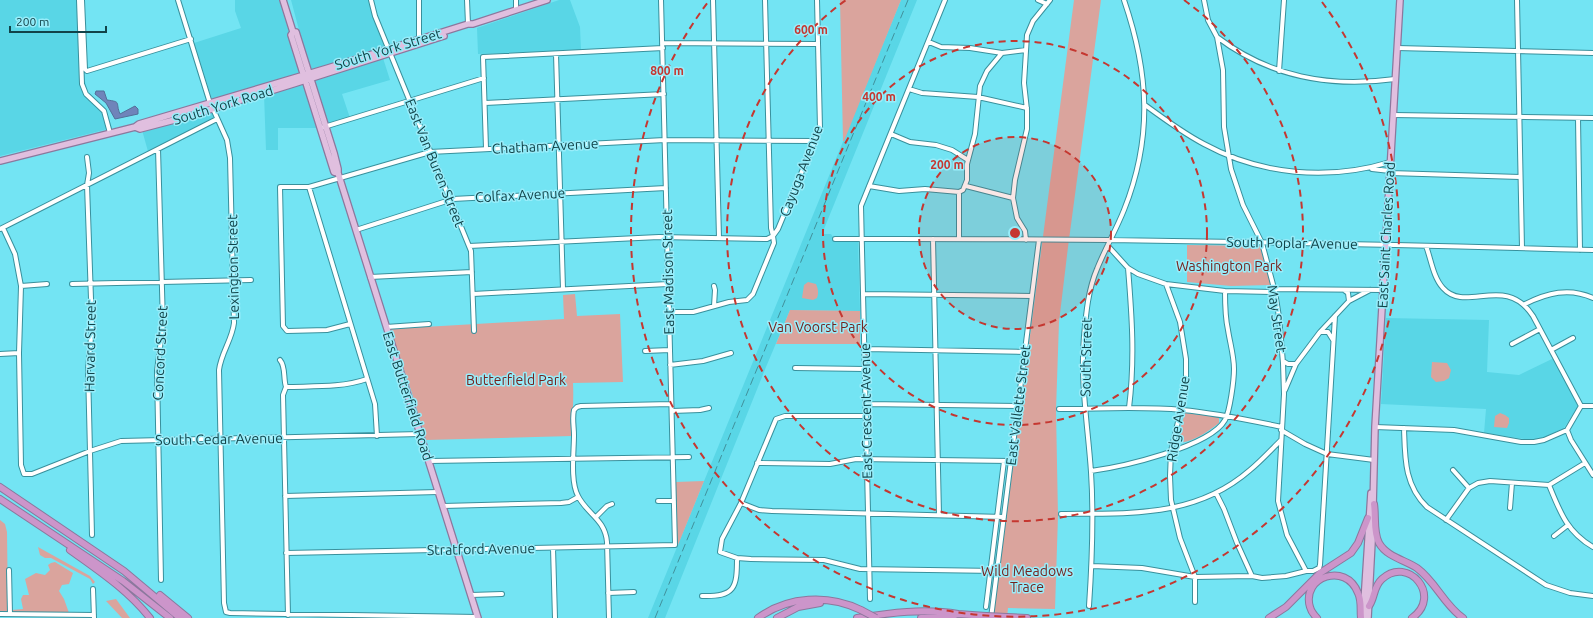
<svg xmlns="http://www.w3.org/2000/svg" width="1593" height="618" viewBox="0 0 1593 618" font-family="Ubuntu,sans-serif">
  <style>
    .built { fill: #59d6e6 }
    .green { fill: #daa49d }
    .water { fill: #6f84ba; stroke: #537098 }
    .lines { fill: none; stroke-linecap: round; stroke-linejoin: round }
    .minor-casing { stroke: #39909c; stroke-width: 6 }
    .major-casing { stroke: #8b789d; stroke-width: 8 }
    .highway-casing { stroke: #8b789d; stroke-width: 8 }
    .minor { stroke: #fff; stroke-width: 4 }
    .major { stroke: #e0bfdf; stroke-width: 5.5 }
    .highway { stroke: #cc95ca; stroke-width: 6 }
    .rail { stroke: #41919c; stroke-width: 1; stroke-dasharray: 8 4; stroke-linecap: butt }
    .highway-bridge-casing { stroke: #8b789d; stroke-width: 8; stroke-linecap: butt }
    .highway-bridge { stroke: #cc95ca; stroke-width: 6 }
    .ring { fill: none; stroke: #c53730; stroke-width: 2; stroke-dasharray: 7 5 }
    .labels { text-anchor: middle; stroke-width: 3; stroke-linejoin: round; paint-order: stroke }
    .street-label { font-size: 14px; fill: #114349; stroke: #98edfa }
    .park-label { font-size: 14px; fill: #75221d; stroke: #98edfa }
    .centre { fill: #c53730; stroke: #98edfa; stroke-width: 2 }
    .ring-label { font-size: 12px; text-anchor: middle; font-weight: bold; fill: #c53730; stroke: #98edfa; stroke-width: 3; stroke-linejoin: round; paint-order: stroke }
  </style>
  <rect width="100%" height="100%" fill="#73e4f3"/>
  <!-- built -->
  <path class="built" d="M0,0H81L85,81L88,92L107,113L112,128L0,156Z
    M235,0H279L302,74L213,102L194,43L241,28L235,11Z
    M291,0H369L372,12L386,48L310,71Z
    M559,0H570L580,27L581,50L478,54L477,28Z
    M901,0H917L822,234H831L835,241H858L860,311L790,310L766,367L665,618H648Z
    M383,58L390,80L342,94L351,121L328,129L313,80Z
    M304,83L319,128H278V150H266L264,94Z
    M211,110L215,121L149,155L142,130Z
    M1386,318L1489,320L1487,372L1519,375L1554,358L1578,406L1564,428L1545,437L1531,440L1484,433L1486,409L1381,404Z"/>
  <!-- green -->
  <path class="green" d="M840,0H901L844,141H843Z
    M1074,0H1101L1068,247L1059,322L1056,410L1058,516L1055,609L1008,608L1007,618H993Z
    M1187,245L1260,246L1271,285L1231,286L1187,282Z
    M808,282L816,284C818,289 819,292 817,298L813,300L802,298L804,285Z
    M575,294L577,316L620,314L623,382L573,383C574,401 572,418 572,436L426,440L412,393L390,329L564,319L563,295Z
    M790,310L860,311V344H776Z
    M1432,362L1447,363L1451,370L1449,378L1444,381L1436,382L1431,377Z
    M1185,413L1219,417V423C1206,433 1192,443 1176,443Z
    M1500,413L1505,415L1509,418V423L1507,428L1494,427L1495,416Z
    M704,481L678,545H676L675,482Z
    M0,520L5,524L7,532L8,611L0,612Z
    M38,547L90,576L95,582L93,584L90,579L51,558H45L40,555Z
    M55,562L73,573L69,584L62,585L59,591L64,599L69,613H14L12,610L23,609L21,599L23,595H29L25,579L36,573L45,575L50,570L48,565L51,563Z
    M116,599L130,618H122L106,601Z"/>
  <!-- water -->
  <path class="water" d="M96,91H104L107,100C122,102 115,102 120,114L135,106L138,109V114L115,119L106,103L95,94Z"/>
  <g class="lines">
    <!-- minor casing -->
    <g class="minor-casing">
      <path id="minor" d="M79,0L82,84L86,94L104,111L110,133
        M82,0L85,69L87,71L191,39
        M178,0L209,100L227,140L230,158L234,323C232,340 221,353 219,370L224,603L226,612L230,613L478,617
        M371,0L375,16L471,251L474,331
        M419,0V40
        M467,0L468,24
        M516,0V10
        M713,0L719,238
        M1038,0L1047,4
        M1204,0L1208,20L1217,37L1223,70L1224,127L1231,169L1243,205L1262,243L1275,292L1279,317L1283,363L1284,394L1278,501L1287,535L1306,571
        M1517,0L1522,248
        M1217,37C1270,77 1329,88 1395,79
        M929,42L941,47L970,48L1002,53
        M662,43L818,44
        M1397,48L1593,53
        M556,54L563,289
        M1279,71L1284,0
        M909,89L922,93L978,97L1027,108
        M485,103L664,94
        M1145,105C1164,119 1183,133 1204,144C1261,175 1328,181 1390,162
        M1393,115L1593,118
        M1578,118L1580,250
        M324,127L484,78
        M891,134L910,142L936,145L952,150L968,160
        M486,148L483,57L663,48
        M158,149L163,324L157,371L161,580
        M87,157L89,173L87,185L92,327L88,369L92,535
        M1372,169L1390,171
        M1390,173L1520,177
        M869,186L899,191L925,189L959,192
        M966,186L1013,198
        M309,187L375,404L377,436
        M959,192L963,190L967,180V164L975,134L980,86L987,71L1002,53L1026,50
        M959,192V239
        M3,228L15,254L21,286L19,353L21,465L24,474H32L90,451L121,441L420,434
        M0,229L217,119
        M356,230L453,199L666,188
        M835,239C1088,238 1340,243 1593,250
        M933,239L939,515
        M1026,240L1025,231L1017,218L1013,198L1015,180L1027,129V110L1024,83L1027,35L1033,21L1050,0
        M469,246L659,237L767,239L773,236L771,228L765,0
        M1108,246L1128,268L1138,274L1166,284L1225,291L1275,292
        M1426,246C1431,259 1433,277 1443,288C1466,314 1505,273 1533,316L1581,406
        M1128,268C1132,317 1135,359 1129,408
        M370,277L472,272
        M72,284L251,280
        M1166,284L1180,322L1186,359V379L1184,397L1171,451L1170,476L1171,500L1180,538L1195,577V602
        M21,286L47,284
        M1275,289L1383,290
        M1344,290L1348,293L1349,301
        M473,294L668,284
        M863,294L1032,296
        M1525,304C1547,293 1569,287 1593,298
        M714,306L715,290L714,286
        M669,312H693L729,302L747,300L753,294L774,243L773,236L778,229L820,128L817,0
        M350,324L327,330L287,331L283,326L280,187H309L430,152L665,140L815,141
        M386,327L429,324
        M1321,332H1328L1333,340
        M1512,344L1540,329
        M865,349L1025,352
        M1551,350L1573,338
        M645,351L670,350
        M0,354L19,353
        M280,360C286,367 283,378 286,387
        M1283,361L1288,364H1296
        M670,365L703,361L731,353
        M795,368L865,369
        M286,387L283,395L288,615
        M286,387C313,386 341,388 367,379
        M1285,390L1296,364L1320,332L1349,301L1370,290
        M866,404L1018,406
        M1581,406H1593
        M1059,409C1100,409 1141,406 1182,410C1216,413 1249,420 1282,427
        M672,411L700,410L709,408
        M866,416H785L776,419L741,503L722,539L720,552L737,558L751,559L824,560L860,569L997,571
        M1375,427L1454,430L1521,442H1534L1544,440L1567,430L1581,406
        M1404,428C1405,457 1404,485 1427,507L1546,585L1570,593L1593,596
        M1281,430L1305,444L1327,454L1374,460
        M1567,430L1571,440L1593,475
        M429,461L689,457
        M757,463L830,464L856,459L1011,461
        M1453,470L1469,488
        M1091,471C1121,467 1210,447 1225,420C1230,411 1234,380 1234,369C1234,356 1230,343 1228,330C1225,317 1225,304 1225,291
        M1549,485C1560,512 1567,532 1593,547
        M1216,493L1224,509L1237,543L1252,576
        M285,496L438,492
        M658,501H674
        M741,503L759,510L772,511L1004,517
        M443,506L561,503L569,502L578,497
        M1510,508L1512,483
        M1061,514C1130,513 1195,518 1250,470C1261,461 1271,450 1281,440
        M596,517L607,506L612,504
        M1446,520L1469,488L1478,483L1490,481L1549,485L1585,463
        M1554,536L1568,525
        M553,548L555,618
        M286,553L675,545L661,0
        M1092,566L1142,568L1195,577L1252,576L1262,578L1286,576L1306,571H1313L1319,568L1320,565L1335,316
        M9,570L10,614
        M93,589L94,618
        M608,593L634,592
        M471,595L502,594
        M702,596C735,597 737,588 737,558
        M870,599L861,206L945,0
        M1089,606C1092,562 1094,517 1091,472C1088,427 1080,382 1084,336C1086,314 1088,290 1097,269C1105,249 1116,230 1124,210C1153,137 1149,73 1124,0
        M986,607L1004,461
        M0,614L94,615
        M609,618L607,542C605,519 587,514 578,496C570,481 574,452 574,435C574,427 572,418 574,410L577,407L581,406L671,404
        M991,618L1039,240"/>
    </g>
    <!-- major casing -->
    <g class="major-casing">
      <path id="major" d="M283,0L293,32H296L334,153L338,169V173L478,618
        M293,32L291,35L334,172L338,173
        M135,127L140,129L186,117L293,84L444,36
        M0,161L135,127L139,124L328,68L468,24H473L547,0
        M1373,507L1375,427L1400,0
        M1363,618L1371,493
        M1368,618L1373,522"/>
    </g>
    <!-- highway casing -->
    <g class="highway-casing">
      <path id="highway" d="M0,487L124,571L180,618
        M0,499L123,581L170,618
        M1374,504C1376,516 1373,532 1379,543C1387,557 1405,560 1417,568C1436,582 1444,605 1463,618
        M70,550C99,571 128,590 150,618
        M160,595L188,618
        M1369,606C1375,598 1373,587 1382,579C1408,555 1443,596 1412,618
        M1007,617L1027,618
        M758,618C788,596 828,594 861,610
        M777,618L798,607L820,603
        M857,618C889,613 925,608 958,614
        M921,618L949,617L958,614L986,616
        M1269,618L1286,607L1320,573L1351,553L1358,543L1368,518
        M1317,618C1314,615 1311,611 1310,607C1301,577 1346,561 1358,593C1362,601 1360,610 1361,618"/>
    </g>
    <!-- minor -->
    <use href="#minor" class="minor"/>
    <!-- major -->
    <use href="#major" class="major"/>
    <!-- highway -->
    <use href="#highway" class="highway"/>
    <!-- rail -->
    <path class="rail" d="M655,618L908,0"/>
    <!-- highway-bridge casing -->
    <g class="highway-bridge-casing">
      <path id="highway-bridge" d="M861,610L876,618
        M986,616L1007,617"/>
    </g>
    <!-- highway-bridge -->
    <use href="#highway-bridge" class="highway-bridge"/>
  </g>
  <!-- distance rings -->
  <circle cx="1015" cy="233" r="96" fill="#c53730" fill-opacity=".12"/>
  <g class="ring">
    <circle cx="1015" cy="233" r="96"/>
    <circle cx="1015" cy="233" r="192"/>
    <path d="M1184 0A288 288 0 1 1 846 0"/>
    <path d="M1322 2A384 384 0 1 1 708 2"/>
  </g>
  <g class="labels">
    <!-- street labels -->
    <g class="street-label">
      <text transform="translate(388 49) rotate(-17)" y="5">South York Street</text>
      <text transform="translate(223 105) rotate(-17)" y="5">South York Road</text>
      <text transform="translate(545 146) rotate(-3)" y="5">Chatham Avenue</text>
      <text transform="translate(435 163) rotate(68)" y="5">East Van Buren Street</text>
      <text transform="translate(801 171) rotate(-69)" y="5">Cayuga Avenue</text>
      <text transform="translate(520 195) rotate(-3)" y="5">Colfax Avenue</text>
      <text transform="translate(1386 235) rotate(-87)" y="5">East Saint Charles Road</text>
      <text transform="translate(1292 243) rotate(1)" y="5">South Poplar Avenue</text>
      <text transform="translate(233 267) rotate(-91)" y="5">Lexington Street</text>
      <text transform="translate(668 272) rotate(-91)" y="5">East Madison Street</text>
      <text transform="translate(1277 319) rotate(82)" y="5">May Street</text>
      <text transform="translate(90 346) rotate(-89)" y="5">Harvard Street</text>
      <text transform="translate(160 353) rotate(-87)" y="5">Concord Street</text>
      <text transform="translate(1086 357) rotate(-89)" y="5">South Street</text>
      <text transform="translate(408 396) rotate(72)" y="5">East Butterfield Road</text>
      <text transform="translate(1018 405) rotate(-83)" y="5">East Vallette Street</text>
      <text transform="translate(866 411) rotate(-91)" y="5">East Crescent Avenue</text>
      <text transform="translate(1178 419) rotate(-81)" y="5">Ridge Avenue</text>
      <text transform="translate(219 439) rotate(-1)" y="5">South Cedar Avenue</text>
      <text transform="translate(481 549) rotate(-1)" y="5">Stratford Avenue</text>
    </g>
    <!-- park labels -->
    <g class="park-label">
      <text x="1229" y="271">Washington Park</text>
      <text x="818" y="332">Van Voorst Park</text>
      <text x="516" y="385">Butterfield Park</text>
      <text x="1027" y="576">Wild Meadows<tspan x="1027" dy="16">Trace</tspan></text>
    </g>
  </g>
  <circle cx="1015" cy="233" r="6" class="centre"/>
  <g class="ring-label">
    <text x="811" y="34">600 m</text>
    <text x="667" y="75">800 m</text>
    <text x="879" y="101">400 m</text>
    <text x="947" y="169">200 m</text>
  </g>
  <!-- scale -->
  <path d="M10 26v6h96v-6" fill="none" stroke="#114349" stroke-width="2"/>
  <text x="16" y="26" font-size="12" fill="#114349" stroke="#98edfa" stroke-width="3" paint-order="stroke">200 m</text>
</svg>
